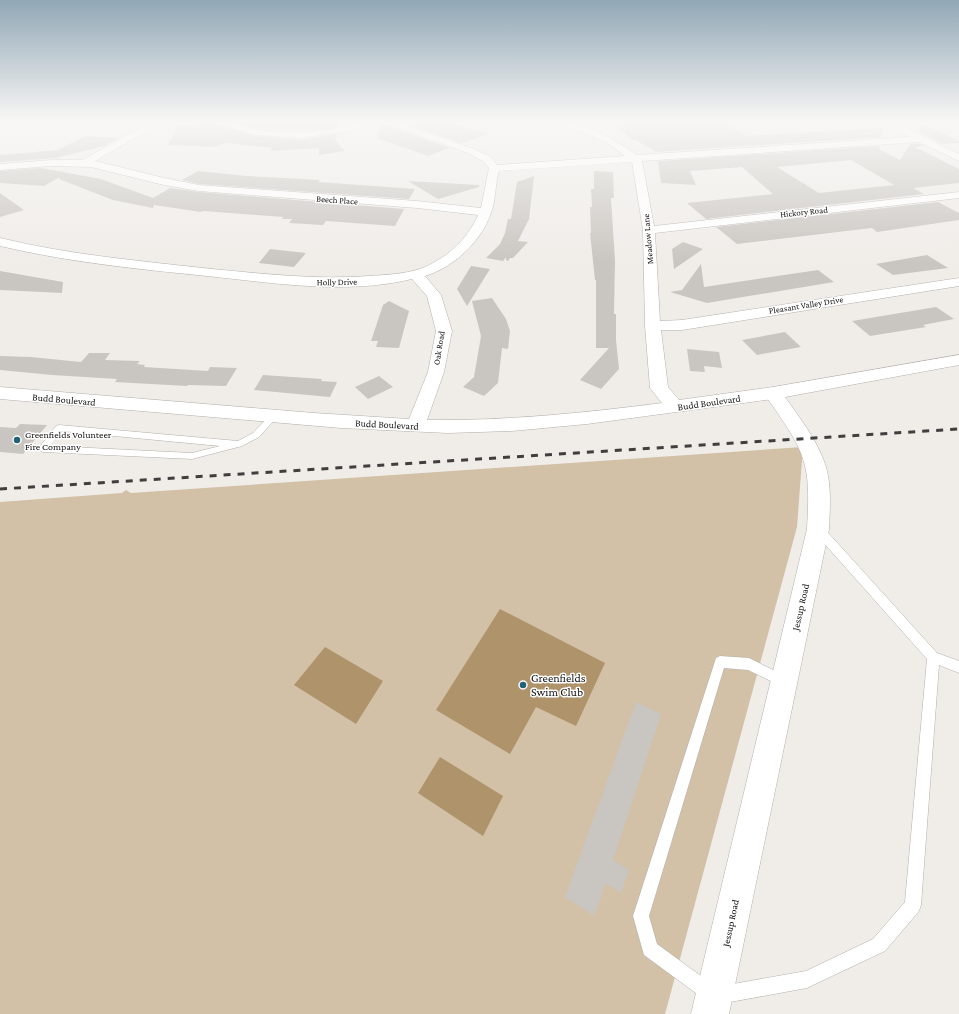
<svg xmlns="http://www.w3.org/2000/svg" width="959" height="1014" viewBox="0 0 959 1014" font-family="'Crimson Pro',serif">
  <style>
    .green { fill: #d2c0a7 }
    .water { fill: #af936a }
    .building { fill: #c9c6c1; fill-rule: evenodd }
    .lines { fill: none; stroke-linecap: round; stroke-linejoin: round }
    .service-casing { stroke: #b3b0ab; stroke-width: 1 }
    .minor-casing { stroke: #b3b0ab; stroke-width: 1 }
    .tertiary-casing { stroke: #b3b0ab; stroke-width: 1 }
    .service { fill: #fff; fill-rule: evenodd }
    .minor { fill: #fff; fill-rule: evenodd }
    .tertiary { fill: #fff; fill-rule: evenodd }
    .rail { stroke: #403f3d; stroke-width: 3; stroke-dasharray: 7 7; stroke-linecap: butt }
    .poi-dot { fill: #246178; stroke: #fff; stroke-width: 1.5 }
    .labels { text-anchor: middle; stroke-width: 3; stroke-linejoin: round; paint-order: stroke }
    .far-street-label { font-size: 9px; fill: #151413; stroke: #fff }
    .street-label { font-size: 10px; fill: #151413; stroke: #fff }
    .poi-label { font-size: 10px; fill: #151413; stroke: #fff; text-anchor: start }
    .near-poi-label { font-size: 12px; fill: #151413; stroke: #fff; text-anchor: start }
  </style>
  <rect width="100%" height="100%" fill="#f0ede9"/>
  <!-- green -->
  <path class="green" d="M803,447L797,527L665,1014H0V502L122,493L126,490L131,493Z"/>
  <!-- water -->
  <path class="water" d="M500,609L605,663L576,726L536,707L510,754L436,710Z
    M325,647L383,681L356,724L294,685Z
    M440,757L503,796L483,836L418,793Z"/>
  <!-- building -->
  <path class="building" d="M198,121H212L214,124L255,136L299,140L337,134L335,140L345,151L319,155V148L270,151L272,148L226,143L215,147L168,145L177,127L197,126Z
    M230,121H342L341,125L328,129L299,130L255,128Z
    M398,121H444L488,134L462,143Z
    M669,121H721L747,136L883,128L881,137L656,152L636,140H632L615,124Z
    M381,122L382,124L449,148L428,156L377,138Z
    M923,124L959,141V143L943,144L918,132Z
    M85,136L118,138L104,146L56,158L0,162V155L58,150Z
    M910,144H919L924,146L915,147L959,169V183L913,188L924,194L706,219L687,203L773,194L742,167L690,171L696,185L661,183L658,161L880,146L879,149L900,160ZM851,160L894,185L819,193L777,167Z
    M41,168L101,179L153,198L170,188L199,192L404,209L395,226L326,221L323,225L289,223L292,219H282L283,217L203,211L201,212L154,205L153,208L113,200L59,179L60,177L44,186L0,183V171Z
    M198,171L247,176L320,180L318,182L415,189L409,199L199,184L182,180Z
    M594,171L613,172L614,198H611L615,261L614,314H616V340L619,369L601,389L580,380L609,348H596V280H595L590,233H591L590,207H592L591,189H594Z
    M534,176L529,219L518,241L528,242L513,258H510L508,261L506,260V257L503,261L486,258L500,244L505,233L508,219H511L517,182Z
    M408,181L479,185V187L438,199Z
    M0,193L24,210L0,217Z
    M938,202L959,213V220L877,232L872,228L737,244L716,227Z
    M683,242L703,249L674,269L672,249Z
    M270,249L306,253L294,267L259,263Z
    M927,255L948,268L893,275L876,264Z
    M701,264L704,287L818,270L834,282L707,303L670,292L682,290Z
    M471,266L490,269L467,306L457,289Z
    M0,271L63,282L62,293L0,290Z
    M492,298L506,319L510,331L508,349L502,348L498,383L484,396L463,387L474,377L481,336L472,301Z
    M389,301L409,311L399,348L376,347L378,341H371L383,305Z
    M936,307L954,319L923,325L926,327L870,336L852,321Z
    M785,332L801,347L757,355L742,340Z
    M687,349L719,352L722,368L704,366L705,372L690,371Z
    M89,353H110L105,360L140,361L137,364L145,365L144,367L208,371L210,367L237,368L226,386L188,385L187,386L115,382L117,379L52,375L0,370V356L31,357L81,362Z
    M263,375L322,379L321,381L337,382L330,397L254,390Z
    M379,376L393,387L368,399L355,387Z
    M20,424L47,425L23,454L0,452V427L16,428Z
    M636,702L661,714L613,860L629,870L621,893L606,883L594,916L565,897Z"/>
  <g class="lines">
    <!-- service casing -->
    <g class="service-casing">
      <path id="service" d="M274,413L278,416L259,437L242,446L192,459L43,452L38,449L56,426L59,425L238,441L253,433L271,414ZM61,431L220,446L192,453L50,446Z
        M818,525L822,526L937,653L959,661V673L939,665L921,905L919,911L885,951L813,985L807,988L714,1005L708,1002L644,955L633,916L716,658L720,656L749,658L787,677L789,681L787,685L783,687L748,670L724,668L649,916L657,944L716,987L806,971L873,939L905,902L927,659L814,532L813,529L814,526Z"/>
    </g>
    <!-- minor casing -->
    <g class="minor-casing">
      <path id="minor" d="M162,121H173L172,123L140,135L95,161L164,178L199,185L417,201L481,208L489,168L483,161L468,153L383,123L382,121H394L474,149L491,157L497,165L625,156L606,142L581,132L550,123L549,121C582,121 611,137 637,155L910,137L881,121H891L959,154V161L919,142L642,161L654,226L959,192V198L655,233L660,321L682,320L959,278V286L682,330H661L668,387L679,400L773,387L779,389L782,393L779,397L773,399L587,424L512,431L448,433L341,428L0,399V387L314,413L409,419L428,372L436,331L427,296L412,279C346,295 274,283 207,276C137,269 68,262 0,246V238C70,255 141,261 212,269C265,274 317,280 369,276C386,275 404,274 420,269C445,260 468,239 478,215L417,208L199,191L164,185L91,167L52,166L0,170V164L52,160H83L134,131ZM632,162L643,230L645,326L650,388L662,403C584,413 505,421 427,420L444,372L452,331L441,295L425,276C454,267 481,242 491,213C496,200 495,184 499,171Z
        M213,121H226L255,129L269,131L299,132L328,130L363,121H375L360,128L343,132L299,138L255,135L214,123Z"/>
    </g>
    <!-- tertiary casing -->
    <g class="tertiary-casing">
      <path id="tertiary" d="M959,355V365L785,397C799,417 815,437 824,461C832,482 830,507 829,529L729,1014H691L807,529C808,507 810,483 804,462C797,437 778,415 764,393L767,389L773,387Z"/>
    </g>
    <!-- service -->
    <use href="#service" class="service"/>
    <!-- minor -->
    <use href="#minor" class="minor"/>
    <!-- tertiary -->
    <use href="#tertiary" class="tertiary"/>
    <!-- rail -->
    <path class="rail" d="M0,489L959,429"/>
  </g>
  <!-- sky -->
  <linearGradient id="sky" x2="0" y2="1"><stop stop-color="#91a7b6"/><stop offset="0.46" stop-color="#f8f7f5"/><stop offset="1" stop-color="#f8f7f5" stop-opacity="0"/></linearGradient>
  <rect width="959" height="263" fill="url(#sky)"/>
  <!-- markers -->
  <g class="poi-dot">
    <circle cx="17" cy="440" r="4"/>
    <circle cx="523" cy="685" r="4"/>
  </g>
  <g class="labels">
    <!-- far-street labels -->
    <g class="far-street-label">
      <text transform="translate(337 200) rotate(4)" y="3">Beech Place</text>
      <text transform="translate(804 212) rotate(-6)" y="3">Hickory Road</text>
      <text transform="translate(648 239) rotate(-95)" y="3">Meadow Lane</text>
      <text transform="translate(337 282) rotate(-1)" y="3">Holly Drive</text>
      <text transform="translate(806 305) rotate(-9)" y="3">Pleasant Valley Drive</text>
      <text transform="translate(439 348) rotate(-81)" y="3">Oak Road</text>
    </g>
    <!-- street labels -->
    <g class="street-label">
      <text transform="translate(64 399) rotate(5)" y="4">Budd Boulevard</text>
      <text transform="translate(709 402) rotate(-8)" y="4">Budd Boulevard</text>
      <text transform="translate(387 424) rotate(3)" y="4">Budd Boulevard</text>
      <text transform="translate(800 607) rotate(-77)" y="4">Jessup Road</text>
      <text transform="translate(730 923) rotate(-78)" y="4">Jessup Road</text>
    </g>
    <!-- poi labels -->
    <g class="poi-label">
      <text x="25" y="438">Greenfields Volunteer<tspan x="25" dy="12">Fire Company</tspan></text>
    </g>
    <!-- near-poi labels -->
    <g class="near-poi-label">
      <text x="531" y="682">Greenfields<tspan x="531" dy="14">Swim Club</tspan></text>
    </g>
  </g>
</svg>
